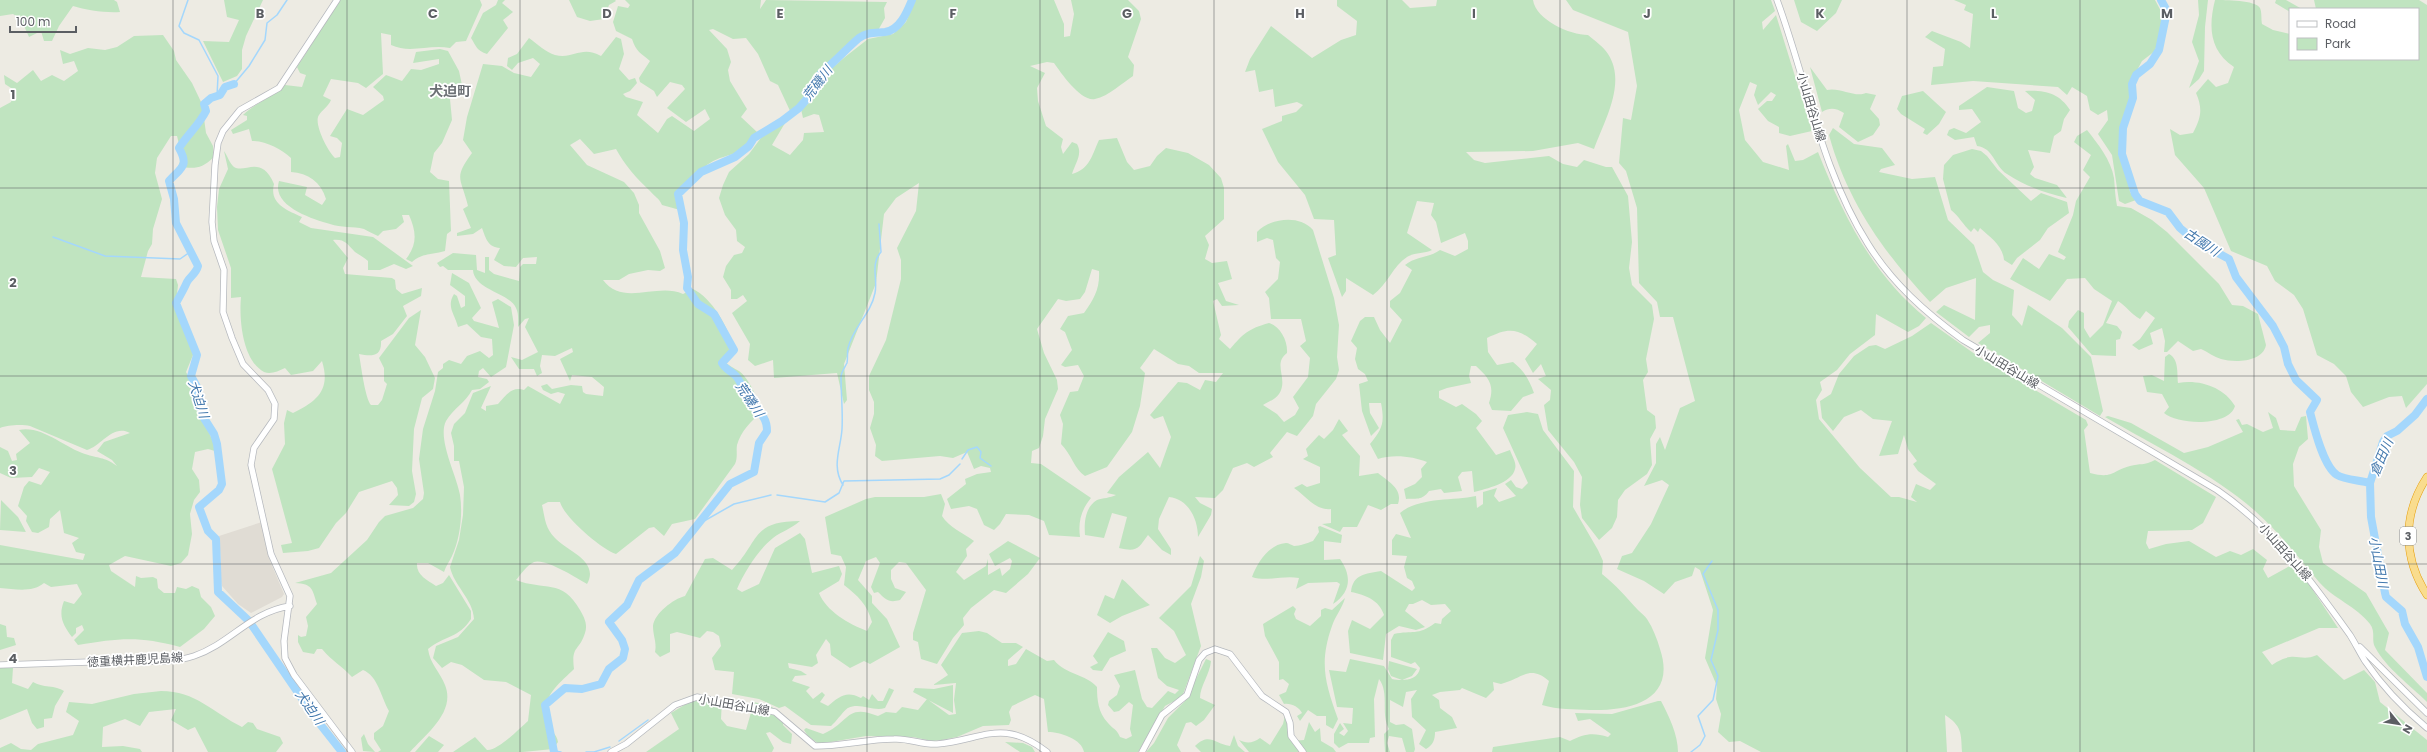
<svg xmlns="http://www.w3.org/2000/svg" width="2427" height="752" viewBox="0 0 2427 752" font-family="Poppins,'Noto Sans JP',sans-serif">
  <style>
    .education { fill: #e0dcd4 }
    .green { fill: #c0e4c0 }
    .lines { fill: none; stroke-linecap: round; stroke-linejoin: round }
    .stream { stroke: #a4d7fc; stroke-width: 1.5 }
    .river { stroke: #a4d7fc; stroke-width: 8 }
    .secondary-casing { stroke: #b6b9be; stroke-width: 7 }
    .highway-casing { stroke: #e79e09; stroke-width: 8 }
    .secondary { stroke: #fff; stroke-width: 5.5 }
    .highway { stroke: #f9dc8e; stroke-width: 7 }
    .grid { fill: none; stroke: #5b5e63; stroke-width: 1; stroke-opacity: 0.55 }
    .labels { text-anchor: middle; stroke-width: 3.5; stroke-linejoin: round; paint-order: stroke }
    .shield { fill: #fff; stroke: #8c8e92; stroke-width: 1 }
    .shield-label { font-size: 11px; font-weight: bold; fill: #5b5e63 }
    .street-label { font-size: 12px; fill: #5b5e63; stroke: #fff }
    .water-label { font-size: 13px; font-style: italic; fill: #4278ad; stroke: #fff }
    .quarter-label { font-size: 14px; font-weight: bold; fill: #6c7075; stroke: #fff }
    .grid-label { font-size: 13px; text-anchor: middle; font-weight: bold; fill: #5b5e63; stroke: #fff; stroke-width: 3.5; stroke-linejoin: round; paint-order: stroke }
  </style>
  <rect width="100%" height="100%" fill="#edebe3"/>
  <!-- education -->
  <path class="education" d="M262,522L270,561L284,594L282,597L251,613L238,604L222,586L217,563L221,562L219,536Z"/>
  <!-- green -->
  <path class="green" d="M0,0H114L117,2L120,12C105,13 86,10 73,6L59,26L52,41H44L41,31L29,37L21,19L13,14L0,16Z
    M224,0H263L246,36L242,50V69L237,76L223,82L203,41L229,42L239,20L227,17Z
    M340,0H480L482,5L466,41L456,42L450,48C429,44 410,54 391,45V35L381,33L383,74L366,88L358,83L331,79L323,96L331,100C328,107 322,110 319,115C313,123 328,152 335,158L340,157L342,143L337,138L330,136L347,109L363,115L384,100L383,96L373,87L386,75L402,81L411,69L421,70L439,64V59L413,63L416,52L440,49L448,51L459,71L462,85L450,99L452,120L442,143L434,153L430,172L438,179L449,181L451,231L447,234L445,251C433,255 421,253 412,262L406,259C418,244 416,231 409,215H402L404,222L396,229L383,231L378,236C373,234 368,231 364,229C353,226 341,228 330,224C312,219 271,206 279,181L307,187L305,195L322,205L326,199C321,182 308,173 291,172V158C281,149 266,141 252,141L249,129L233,134L231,130L247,120V116L243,115C255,103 273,97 285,85L302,87L306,75L300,73L297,67Z
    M498,0H505L502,3L513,12L503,20L508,28L487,54C477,51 476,46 471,38L483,13L496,5Z
    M569,0H615L616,1L609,5L604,19L590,21L577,17Z
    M625,0H761L760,9L766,0L887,2L884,8L885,18L876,34L866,35L815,75L811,88L791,113L778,85L770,81L758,54L746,38L733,39L713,29L709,30L727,49L731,62L728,70L730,81L747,109L741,117L757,132C750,156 727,152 710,163C701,168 705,172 691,177L688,183L679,190L681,199L680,210L662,205C659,198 655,197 650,191C637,179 624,164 616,149L594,154L580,139L570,145L587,165L624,182L634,193L639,205V213L660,251L665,268L660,271L648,270L629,274L619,280H603C623,307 657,282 683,294L693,289C712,298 729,328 733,348L725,356L724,361C729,366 734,368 739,371C749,378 759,401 762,412C751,421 741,431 737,445C736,451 738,457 735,464L695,519L672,524L664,536L654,527L649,528L616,554C601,549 564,517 560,502H548L542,505C545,518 545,528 555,538C567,551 600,561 587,584C577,578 545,558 534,562C527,565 521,574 516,580C544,591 562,578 580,610C584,617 588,624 585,633C579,652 571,645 574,669C558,685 539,698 548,723C550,731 557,734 558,742L553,749L523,752H453L475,737L487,750C498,751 520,728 528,721L531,695L506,682L484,680L462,665L451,662L442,668L433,658L436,646L458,637L474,619C473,599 454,586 450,567L459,540L463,515L464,487L459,461H454V446L451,433L454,424L465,413L473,393L491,386L481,408L486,411V406L498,404C506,396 511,386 524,390L528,386L560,404L565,394L558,392L551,394L543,390L541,386L547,384L552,389L571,385L582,386L583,392L586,394L603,396L604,387L592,377L572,375L570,381L560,359L573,352L572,348L555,356L542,355L540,366L542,373L537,376L534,369H519L511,357L522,360L538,352L525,327L529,318L525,319L518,327C518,321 519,314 516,308C510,293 474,290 473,270H448L443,266L440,267L437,263L453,253L476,255L477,270L485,273V257H489V270L494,274L519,281L520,267L523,264H536L537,257L523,258L516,267L504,266L494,260L500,248C488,247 486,239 482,228L473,234L457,236V233L471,228L463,209L468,206C461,177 453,179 472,153L463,140L467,117L483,64L502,66L514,73L531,77L540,64L533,58L518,63L512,70L507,66L508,58L517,54L529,38C537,44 546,52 555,55C573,60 581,45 601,56L616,37L621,39L624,54L619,69L629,80L635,78L637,83L630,91L623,94L626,97L643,102L637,115L658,133L667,119L672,116L694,131L710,119L705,109L686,122L667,108L685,89L682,85L670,82L657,97L654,91L640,82L639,78L650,61C641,53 636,52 632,39L616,31L613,22L618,6L628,8L630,5Z
    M915,0H1054L1064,24V37L1070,36L1074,14L1071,0H1128L1139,11L1141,19L1128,57L1134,65L1133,76C1122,83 1109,96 1095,99C1081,102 1061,73 1054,63L1047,62L1030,66L1045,73L1037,88L1038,101L1046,126L1063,139L1061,147L1063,154L1072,142L1077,144C1083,154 1075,164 1072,174C1090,169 1092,155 1099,140L1117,138L1127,162L1134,170L1150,166L1157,156L1166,148L1188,153L1209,165L1221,178L1224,188V219L1205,236L1209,245L1205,259L1212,263L1227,261L1232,279L1218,283L1226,301L1239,305L1222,306L1217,299L1213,301L1221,335L1219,339L1230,349C1244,333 1248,329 1269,323C1280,326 1288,341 1287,353C1272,364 1289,379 1279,394C1276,399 1268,402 1263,405L1277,414L1284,422L1295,415L1299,408L1293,397L1308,377L1310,358L1300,346L1306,341L1301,319H1271L1269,298L1265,292L1278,279L1280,262L1276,258L1273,240L1267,238L1257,242V232C1270,218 1300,214 1313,230L1334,298L1339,325L1337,357L1339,370L1336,379L1316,404L1313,416L1297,436L1287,432L1270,453L1273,457L1254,467L1247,463L1233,468L1223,490L1215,498L1195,497L1200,503L1212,509L1211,515L1198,537C1198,520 1189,499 1169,497L1159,519L1158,529L1171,549V555L1162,550L1148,535C1138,549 1137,552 1119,548L1127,517L1112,513L1104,538L1085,535C1084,523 1085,507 1097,500C1103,498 1110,498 1116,495L1107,493L1119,477L1148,452L1160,468L1171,437L1163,416L1154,419L1150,415L1178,382L1187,383L1200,390L1205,380L1216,382L1223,373H1199L1189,366L1178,364L1154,349L1140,368L1145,373L1140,406L1132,432L1107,467L1085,476C1074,469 1072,455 1061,444L1063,424L1060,415L1070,392L1078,391L1084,376L1078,365L1065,367L1061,365L1072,350L1065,332L1060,329L1068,316L1084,313C1094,299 1100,289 1099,271L1092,269L1085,292L1080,299L1066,301L1058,299L1037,329L1044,353L1057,380L1058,389L1045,419L1043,436L1039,448L1032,451L1031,463L1041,464L1091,498C1081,510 1078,522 1080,537L1049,535L1044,521L1029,515L1006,514L1000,524L994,530L984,525L977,509L969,506L951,509L947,499L966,484L965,479L977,474L991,472L990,468L981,466L974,469L967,452L953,458L940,456L882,461L875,456L876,445L870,428L874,414V402L869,390V376L886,340L901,279V260L897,248L916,211L919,183L896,198L884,214L876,283L844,364L847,400L844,404L837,373L774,378L773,360L755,366L748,360L750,344L732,313L747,301L743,295L737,299H731V290L723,277L726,266L734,255L742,253L745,247L737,241L736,230L725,215L719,198L723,185L729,172L749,154L766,131L785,123L772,145L790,155L803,140L804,133L824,132L819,115L814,114L803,118L801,109L812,101L825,74L845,57L868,39L893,34L906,22Z
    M1337,0H1402L1410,8L1436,6L1437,0H1533C1536,20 1570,35 1588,35C1595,41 1604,47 1608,54C1627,83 1604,121 1594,149L1578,143L1533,151L1466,152L1474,160L1485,163L1549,156L1563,164L1577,167L1584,160L1606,167H1612L1628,196L1632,242L1629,268L1632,285L1652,305L1654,319L1646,359L1648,372L1643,380L1647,410L1655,416L1656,428L1650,439L1652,465L1647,474L1625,490L1618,500L1617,517L1612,528L1599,540L1582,518L1580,505L1582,477L1574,462L1548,430L1544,405L1550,400L1551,390L1538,379L1546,376L1541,364L1533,373L1525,359L1537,344C1518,328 1509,327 1487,338L1488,352L1497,365L1513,362C1524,371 1529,379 1534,393L1523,397L1511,411L1492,410L1489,403C1495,385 1489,378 1476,366H1471L1469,376L1471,383L1447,388L1439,391V398L1456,407L1462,404L1476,414L1482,421L1476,428L1496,455L1510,450C1512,456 1517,463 1515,469C1512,483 1486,489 1474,492L1472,471L1462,472L1458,477L1462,491L1444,493L1441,489L1429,491C1422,501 1416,498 1406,499L1404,489L1415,484L1422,477L1421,469L1427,462C1413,456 1392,454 1378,459L1370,444C1382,429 1385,424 1381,403H1369L1370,413L1379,428L1371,436L1362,411L1359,384L1368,381L1365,374L1358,369L1355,359L1357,348L1351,341L1360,321L1365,317H1374L1380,330L1390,343L1402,320L1390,307V301L1400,293L1412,270L1405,265C1416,256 1429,258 1440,250L1455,256L1468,249V241L1465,233L1441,243L1436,222L1431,215L1434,203L1417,201L1407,233L1432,250C1424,254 1415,252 1407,257C1393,266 1387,285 1373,295L1346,278V291L1342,297L1328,258L1336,255L1334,220L1314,219L1305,195L1278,162L1262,129L1282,121V116L1296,112L1303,105L1297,102L1275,107L1273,89L1259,92L1255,70L1245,72L1250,59L1271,26L1312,58L1341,40L1356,35L1357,21L1337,6Z
    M1566,0H1771L1775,11L1762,22L1763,30L1776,15L1812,131L1790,136L1779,133V127L1768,121L1758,109L1767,101H1772L1776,95L1771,92L1758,105L1754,95L1757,85L1750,82L1739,110L1745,140L1763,162L1789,170L1786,146L1788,144L1795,161L1803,160L1818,152C1843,215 1872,274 1926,318L1919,326L1908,332L1876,314L1875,335L1850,354L1837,370L1820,382L1822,390L1816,400L1819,419L1860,468L1891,497H1899L1917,502L1911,497L1916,484L1930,490L1936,484L1918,471L1913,464L1917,461L1908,449L1904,435L1898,454L1879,456L1892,421L1873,419L1861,410L1844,417L1833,431L1822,418L1820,401L1831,394L1839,374L1854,356L1869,346L1876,345L1885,349L1912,336L1931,323L1979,357L2086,420L2088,425L2084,430L2090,473C2114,479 2111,471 2130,466C2140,463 2144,466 2155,460L2216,497L2203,523L2192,530L2148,531L2146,543L2149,549L2166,544L2189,541L2216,557L2230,551L2241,555L2253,549L2267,560L2263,569L2268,578L2295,563L2338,628H2319L2262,652L2272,665C2295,649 2299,663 2317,655L2344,680L2364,670L2375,682L2380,702L2427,740V752H1962C1961,733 1962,726 1945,715L1947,752H1761L1740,741L1729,742L1718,732L1721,714L1716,699L1717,686L1705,658L1713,610L1700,570L1695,567L1692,576L1675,582L1664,594L1644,581L1617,569L1622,556L1632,553L1651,524L1669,485L1662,480L1644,486L1656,463V444L1660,437L1665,450L1680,408L1695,401L1673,317H1660L1657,302L1639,283L1637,208L1626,171L1619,163L1623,118L1631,120L1637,86L1628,32L1573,10Z
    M1794,0H1842L1836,13L1817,31L1801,22Z
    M1954,0H2155L2162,13L2161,30L2155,51L2142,61L2134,76L2133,104L2123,132V146L2130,192L2136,200L2125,204L2119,201L2112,155L2098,134L2108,120L2107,110L2098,115L2090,110L2087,96L2072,87L2067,95L2058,87L1973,81L1931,85L1933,67L1943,66L1945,49L1925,37L1932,31L1961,42L1970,48L1973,14L1964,10L1966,5Z
    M2198,0H2208L2205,27L2204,71L2199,79L2189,88L2199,61L2192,42L2199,15Z
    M2215,0C2226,0 2255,0 2260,8C2262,12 2261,19 2262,24L2273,30L2290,34V59H2418V9H2308H2316L2314,0H2419L2427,5V384L2406,408L2402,396L2389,397L2363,407L2351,392L2346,376L2334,364L2317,355L2303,309L2294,295L2275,281L2267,266L2231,251L2204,188L2175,155L2170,129L2180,135L2193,133C2201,118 2203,109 2196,93L2208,79L2216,87L2228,83L2234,67C2210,51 2208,28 2215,0Z
    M2276,0H2286L2302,9H2290V12L2275,3Z
    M163,35L174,51L176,60L192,83L202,104L206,133L213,146L214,157C200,170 196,168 178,167L182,156L177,136H171L157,158L155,173L162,199L153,229L152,244L148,251L141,277L176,279L178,285L177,294L193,348V355L186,372C195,388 192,393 197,408C202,423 213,434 215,451L208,449L195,452L192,469L199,480L200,492L194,500L190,514L192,534L188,555L181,563L171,566L125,556L109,565L111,571L135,587L136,576L141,578L153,577L157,579L158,588L164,593H175L177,587L186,589L192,586L199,589L201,597L211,607L215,616L204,629L180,647C140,636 119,638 78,645L74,640L84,630L82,625L76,628V633L72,637C63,625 58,616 64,601L74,604L82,594L77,584L51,587L44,583C32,593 15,589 0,588V545L83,560L85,554L76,552L72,543L79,538L64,533L60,510L50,519L49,527L38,533L32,532L26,521L27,516L18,506L24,487L29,481L41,485L50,472L39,468L32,477L11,478L0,473V447L8,451L12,461L17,460L16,454L30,443L19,430C42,425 65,448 85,454C99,459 103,456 117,466L112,460L97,451L104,442L130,433C112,424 102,446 87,450L30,426C22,424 7,425 0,428V108L11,102L14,90L5,84L4,75L17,83L33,70L41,81L52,75L64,81L78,71L74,61L63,64L60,50L70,54L88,48L105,50L117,47L134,36Z
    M1810,67L1827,90C1840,87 1855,98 1866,93L1876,95L1870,109L1879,119L1880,125L1873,135L1858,142L1839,127L1844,113C1836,108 1830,107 1822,112Z
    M1987,87L2014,91L2018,108L2026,113L2032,111L2035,100L2025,91C2045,90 2059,93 2070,110L2064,119L2061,131L2054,136L2050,153L2028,150L2034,167L2030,174L2035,178L2057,185L2067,198C2045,193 2027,187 2007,174C1994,166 1994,148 1977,146L1974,137L1955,140L1947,135L1949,130L1954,128L1966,133L1981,122L1972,109L1959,110V106Z
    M1923,91L1946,112L1939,124L1927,135L1923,133L1925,129L1901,114L1897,109L1902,96Z
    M1833,128L1854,144L1882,148L1895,165L1881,169L1879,172L1912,179L1935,177L1948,220L1974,245L1983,272L1993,280L2014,290L2012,315L2022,326L2028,305L2062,328L2091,357L2103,411L2100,416L1978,343L1990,333V325L1979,327L1969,337L1936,312L1944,305L1975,320L1976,278L1946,288L1930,302C1884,253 1847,201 1829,135Z
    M2087,130C2098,144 2111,160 2114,178C2115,188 2115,196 2117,206L2131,208L2152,220L2167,232L2219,284L2232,305L2243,306L2258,314L2266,345C2263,362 2235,363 2221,359C2214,357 2208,352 2201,349L2193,351L2178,341L2167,352H2164L2165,341L2162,328L2150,333L2153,344L2139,350L2132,345L2140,339L2155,318L2146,311L2140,319C2131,314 2126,306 2118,301L2106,323L2117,326L2122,332L2120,339L2116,340V356L2092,355L2068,327L2069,321L2078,310L2084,313V328L2090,338L2103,325L2112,301L2094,289L2085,278L2067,279L2050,301L2010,279L2023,258L2039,269L2049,254L2064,260L2066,257L2058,252L2073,215L2076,201L2090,177L2083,170L2091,155L2074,142L2077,136Z
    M1972,149L1981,151L1987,156L1998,170L2031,201L2041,193L2067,202L2069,213L2048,228L2040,240L2017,258L2012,265L2004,260C2003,246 1990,237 1980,228L1978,232L1974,228L1971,232C1963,225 1959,216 1951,210L1943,179L1944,165L1953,155Z
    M224,151C227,155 230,164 234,167C245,174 261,154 274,184C269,204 287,210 302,217L299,222L311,228L373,237L413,266L406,269L394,264L380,270H368V261C364,257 359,255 355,252C347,244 345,239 333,240L348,258L343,268L345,274L392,278L395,280L396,289L402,294L422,288L421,296L403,306L407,316L393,334L381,341C382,358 370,356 359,354C361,365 365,398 371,405H378L382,400L387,384L384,381V368L379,358L409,318L421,310L415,345L425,357L435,378L433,389L422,398L414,429L412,471L416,494L414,502L409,506L389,505L398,495L397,488L392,481L359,492L346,513L336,523L319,548L308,551L283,553L281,545L292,543L272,469L285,444L284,423L287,410L293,413C317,401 331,390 322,361L313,371L291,375L285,368C278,371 271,375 264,372C242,360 239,318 241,297L231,298V268L218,230L217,207L219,189L228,169Z
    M452,273L469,283L481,308L472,318L474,321L499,328L492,302L498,299L511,307L514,325L506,367L491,377L483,368L479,371L478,377L487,379L489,382L480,389L472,390C466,402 453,409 446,421C437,439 457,476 460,495C463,514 460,539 452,556C449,562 446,566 444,572L428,563H417C416,575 427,580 436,586L443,583L449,575L471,611V619C459,638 444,636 428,649C430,664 440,672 445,685C456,712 426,734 410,752H378L381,750L374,739V733L383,726L389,711C381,697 378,676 363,670L352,677C342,666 332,661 322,649H317L314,654L303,652L298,642V635L301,637L306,636L308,626L306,617L317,604C312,589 313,584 295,583L331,573L367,540L379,522L385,516L413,508L423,499L424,493L419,459L423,429L435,391L438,372L443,368V364L449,360L461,364L467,356L480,351L489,358L493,355L492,339L481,337L467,324L458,327C455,314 446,307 454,294L457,296L461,308L465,306V296L450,285Z
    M2169,354C2179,359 2177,373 2178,383C2199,379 2224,387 2235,406C2229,427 2178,425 2164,413L2169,407L2162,394L2147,392L2143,376L2152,375L2164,381L2165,357Z
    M1527,412L1538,414L1543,430L1574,471L1573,507L1598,550L1603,561L1602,574C1616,585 1626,597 1638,610C1641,613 1645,616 1647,619C1653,628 1657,639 1660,649C1677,700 1631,711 1590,710C1574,709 1558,710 1542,705L1549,681C1529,664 1522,679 1501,684L1493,682L1494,690L1486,698L1462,688L1460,690L1440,692L1432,695L1439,700L1440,708L1452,717L1457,728L1435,732C1435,740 1433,745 1426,749L1419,744L1426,730L1412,717L1411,699L1417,690L1406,692L1403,707L1390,700V722L1396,725L1404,724L1412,729L1415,749L1414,752H1406L1402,738L1389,736L1387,743L1390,752H1385L1384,734L1389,729C1380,713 1390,694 1379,679L1374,699L1375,737L1370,738L1369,743H1348L1339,748L1334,743V734L1340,723L1344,729L1339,733L1344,736L1348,731L1343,723L1352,724L1353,708L1337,707L1329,670L1346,672L1350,659L1384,666L1392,679C1402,681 1418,681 1420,668L1415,662L1411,664L1391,657V640L1394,634C1412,630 1418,636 1435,623L1441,624L1442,619L1451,611L1445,604L1431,605L1422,600L1413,604H1409L1405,611L1425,627L1416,630L1399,626L1386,634L1383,660L1350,653L1348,631L1352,620L1370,629L1384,615C1379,600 1366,595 1351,592C1353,574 1365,574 1381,571L1412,591L1415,588L1412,581L1407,578L1404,567L1407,556L1392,555V540L1396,534L1411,538L1400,513C1419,497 1452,501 1476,496L1477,508L1483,504V492L1497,488L1494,496L1499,502L1516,496L1505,484L1511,480L1516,487L1522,489L1528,483L1503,428L1508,415Z
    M2268,412L2276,418L2280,430L2295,431L2301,417L2306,416L2308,439L2299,447L2293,464L2294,486L2321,530L2319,547L2323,563L2366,593L2389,633L2385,650L2427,693V702C2410,685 2386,668 2375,647C2371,640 2376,632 2370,624C2356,606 2334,599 2319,582C2298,557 2279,532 2254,510C2213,474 2153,445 2105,417L2108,416L2131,423L2184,453L2208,447L2243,432L2236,420L2239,419L2242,425L2247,424L2263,432L2273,428Z
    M1339,419L1348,431L1342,435L1360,456L1359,476L1378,473C1389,482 1403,489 1398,504H1391L1381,510L1368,505L1357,527H1343L1340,532L1322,524L1331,523V509C1316,511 1306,496 1294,488L1302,484L1307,487L1320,483V467L1303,459L1308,456L1306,449L1319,435L1324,439L1333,430Z
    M941,494L945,504L942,516C949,527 963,533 974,541L966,549L967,556L956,572L964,580L986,566L988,559V575L1000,568L1002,576L1010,569L1012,561L1010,558L995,566L989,554L1008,541L1040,558L1028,574L1006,593L994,590L971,608L963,618L964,625L953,638L937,664L921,659L918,642L913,640V633L926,590L906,563L899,562L891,570V579L895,588L906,592L900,600C889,603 886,600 878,592L874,593L871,587L880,563L876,557L866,561L858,580L872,596V603L887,619L900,647L870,664L864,661L850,668L831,655L830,644L826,639L816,655L818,663L812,667L788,663L789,668L801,671L807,675L795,676L792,681L810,687L806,691L813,699L822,692L825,695L820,702L828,706C839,697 846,690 861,698L863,696L869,700L872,694L878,701H883L889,688L894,690L885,708C873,712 860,702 848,708C845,709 836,722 831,726L811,725L785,706L779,708L759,699L732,694L734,672L715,670L712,658L721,646L719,636L713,632L707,631L700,638L677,632L670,634V652L660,657L655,652C657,643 653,636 653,626C654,614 673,599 685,596L705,559L713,558L732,570C760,541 751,521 800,521C791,529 782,531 773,538C758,550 745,571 737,589L742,592L759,584L775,548L800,533L805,539L812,573L839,566L842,574L839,581L819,593C826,611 849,624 867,631L872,622C867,604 858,596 844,585L846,567L841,556L831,554L825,517L866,499L875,497H924Z
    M1,500L18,517L26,532L0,530Z
    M1320,526L1342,535L1341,543L1324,541V560L1340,559C1352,576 1351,592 1333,604L1340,584L1337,582L1308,583L1296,589L1299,578C1283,575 1267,582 1252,577C1257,563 1269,544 1286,543C1289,543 1291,545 1294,546C1300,546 1307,543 1313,541L1319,532L1318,527Z
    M1200,556L1204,561L1201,577L1191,604L1201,646L1182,697L1165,706L1138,752H1084C1082,739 1060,732 1048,732L1044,699L1035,695L1012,706L1009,712L1011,720L1009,725L983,726L957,737L942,740L932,741L913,737L866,736L819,744L808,736L804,730L806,728L823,734C850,722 846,703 878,716L886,712L896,713L902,707L918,710L927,699L949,715L956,714L954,700L956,683L933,685L948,675L941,665L962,633L979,631L987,633L1002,643H1016L1023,647L1008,660V666L1016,664L1026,649L1047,661L1054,660C1066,675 1086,674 1097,687C1097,699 1098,713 1108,723C1114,730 1116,728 1120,737L1126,739L1132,736L1130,729L1133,705L1129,702L1119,711L1114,712L1108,705L1109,701L1117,695L1120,686L1114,675L1135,670L1142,699L1147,707L1152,708L1168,691L1175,694L1179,690L1167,686L1158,678L1151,648H1157L1165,658L1175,663L1186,655L1174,631L1159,618L1191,586Z
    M1122,579C1133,588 1139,597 1150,605L1122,616L1110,623L1097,615L1105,595L1114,599Z
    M1345,598C1342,609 1335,616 1332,626C1319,663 1325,683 1338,719L1333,729L1326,725V716H1317L1308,710L1300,721L1297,716L1302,713C1299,707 1291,703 1284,704L1279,695L1286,692L1289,684L1283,679L1279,680V662L1265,636L1263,624L1293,606L1296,609L1294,614L1296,619L1310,626L1321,616V610L1325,608L1332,610Z
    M0,624L6,626L7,637L14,638L16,645L0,650Z
    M1108,632L1124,641L1126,651L1110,658L1102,671L1093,670L1090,667L1098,663L1093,656Z
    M1206,659L1211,661C1210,674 1200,686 1200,698L1215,705L1204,720L1196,726L1191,722L1186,723L1177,745L1181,752H1146L1154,743L1168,718L1185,701Z
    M1389,661L1417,669L1412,676L1402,680L1391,676L1388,669Z
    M0,668H13L12,683L28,689L33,682C42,688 56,685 64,691L55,706L52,718L44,719V727L37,729L32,723L27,709L0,720Z
    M953,685V713L913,692L915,688L934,689Z
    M161,691C196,691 212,712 242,727L248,722L253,723L257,729L280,737L283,743L276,752H208L195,727L188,730L171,720L176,709L149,712L140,726L125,719L103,727L102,747L123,746L140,749L142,752H0V748L11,743L21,749L31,750L38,744L73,735L79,721L66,712L69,702L92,704L134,694Z
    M701,695L722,699L721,719L727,726L746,730L754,702L772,707L784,716L783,725L792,734L791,744L783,742L770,732L766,733L774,748L772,752H646L679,729L671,713Z
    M1658,701H1661C1669,716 1678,735 1678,752H1492L1493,747L1560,737L1570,741C1583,734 1593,732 1608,737L1611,734L1590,719L1578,721L1575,713L1612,714Z
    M1285,715L1291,741L1304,740L1309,722L1315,732L1320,728L1321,741L1333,748L1336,752H1249L1239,740C1247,744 1253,743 1260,738L1270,745L1283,724Z
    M364,734L368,744L375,752L363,751L361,738Z
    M1234,735L1238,746L1245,752H1201L1195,746C1210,732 1214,744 1230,746Z
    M429,736L444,745L438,752H415Z
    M1005,742L1023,743L1032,747L1035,752H1020Z"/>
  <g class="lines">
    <!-- stream -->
    <path class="stream" d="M188,0L179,26L184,33L199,40L218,76L217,96
      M234,84L249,66L265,40L267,23L277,15L287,0
      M53,237L105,256L180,259L190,252
      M962,459L968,450L977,447L981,452L980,458L991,466
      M843,485C831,466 841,448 842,429C843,412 841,394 841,377C841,372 845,367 847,363C848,358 847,352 848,348C853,327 871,314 875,293C878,279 870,264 881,252L879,224
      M777,495L825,502L839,493L844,481L940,479L949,475L960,464
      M697,525L734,504L771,495
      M619,741L648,720
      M555,751L561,752
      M586,752H594
      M594,752L610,747
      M1691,752L1700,745L1705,736L1698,716L1713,700L1718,676L1711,660L1718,630V610L1703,574L1712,561"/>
    <!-- river -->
    <path class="river" d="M2161,0L2167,11L2159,50L2150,64L2136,75L2132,84L2133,98L2123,128L2122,154L2135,194L2140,201L2168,212L2180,228L2194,240L2229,259L2236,277L2273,326L2284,347L2288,364L2296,380L2317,400L2310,412C2314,427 2323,466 2337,475C2345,480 2360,480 2370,483
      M234,84L225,87L220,95L211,98L204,104L206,111C199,125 188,134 179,148C189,166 182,167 169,181L174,199L176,223L198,266C196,274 190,276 187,282C184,289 180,296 176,303L197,355L191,376L197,387L202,415L214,434L217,444L222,484L219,490L199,507L208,531L216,539L218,592L249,621L316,719L342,752
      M2427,399L2415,415L2397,431L2387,436L2383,442L2370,483L2371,517L2385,593L2386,597L2402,611L2405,624L2418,647L2427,677
      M554,752L545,705L565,688L582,689L601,684L609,669L623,658L625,649L622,640L609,622L627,605L639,580L675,553L730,484L754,472L759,443L767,431C767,411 753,412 746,398C743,389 742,383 736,376C731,371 725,369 722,363L734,350L714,314L698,304L687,288L688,277L683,250L684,223L678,194L701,172L735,157L749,146L754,138L782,121L799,108L806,100L817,78L822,72C835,62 846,49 859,38C867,32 875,33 885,32C900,30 907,12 912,0"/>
    <!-- secondary casing -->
    <g class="secondary-casing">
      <path id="secondary" d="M337,0L279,88L240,110L223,131L218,143L215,165L212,222L214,241L224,270L223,312L232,338L243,364L268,390L275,404L274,419L254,448L251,465L271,554L290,596L284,641L285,658L294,675L352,752
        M1777,0C1807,81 1821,170 1868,244C1892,283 1926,313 1963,340L2217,490C2275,530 2310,579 2350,635C2355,643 2360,653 2365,661C2382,686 2404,709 2427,728
        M2360,647L2427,713
        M0,665C40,664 79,662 119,661C143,661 170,664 194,656C230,644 250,612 290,606
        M611,752L626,744L675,705L697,697L775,712L815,746C842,746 868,739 894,739C909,738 922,745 937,744C983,740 1002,717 1047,752
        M1142,752L1162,715L1187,695L1199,660L1205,653L1215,649L1230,654L1262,696L1286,712L1290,723L1291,736L1303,752"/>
    </g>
    <!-- highway casing -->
    <g class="highway-casing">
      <path id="highway" d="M2427,477C2402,515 2403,558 2427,595"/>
    </g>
    <!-- secondary -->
    <use href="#secondary" class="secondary"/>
    <!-- highway -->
    <use href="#highway" class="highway"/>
  </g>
  <!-- grid -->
  <path class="grid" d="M173,0V752M347,0V752M520,0V752M693,0V752M867,0V752M1040,0V752M1214,0V752M1387,0V752M1560,0V752M1734,0V752M1907,0V752M2080,0V752M2254,0V752M0,188H2427M0,376H2427M0,564H2427"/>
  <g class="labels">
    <!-- shield labels -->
    <rect class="shield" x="2400" y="527" width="16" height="18" rx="3"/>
    <g class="shield-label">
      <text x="2408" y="540">3</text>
    </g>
    <!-- street labels -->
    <g class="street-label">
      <text transform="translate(1811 107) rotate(73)" y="4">小山田谷山線</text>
      <text transform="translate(2007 367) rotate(31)" y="4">小山田谷山線</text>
      <text transform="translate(2285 552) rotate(48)" y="4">小山田谷山線</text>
      <text transform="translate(135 660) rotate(-3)" y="4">徳重横井鹿児島線</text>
      <text transform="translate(734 705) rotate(10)" y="4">小山田谷山線</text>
    </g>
    <!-- water labels -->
    <g class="water-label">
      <text transform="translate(817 83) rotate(-53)" y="5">荒磯川</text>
      <text transform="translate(2202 242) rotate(33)" y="5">古園川</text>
      <text transform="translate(199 399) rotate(72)" y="5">犬迫川</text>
      <text transform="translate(750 399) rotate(56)" y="5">荒磯川</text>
      <text transform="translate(2381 457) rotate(-67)" y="5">倉田川</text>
      <text transform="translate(2379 562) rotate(79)" y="5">小山田川</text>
      <text transform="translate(310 707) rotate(55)" y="5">犬迫川</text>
    </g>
    <!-- quarter labels -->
    <g class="quarter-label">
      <text x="450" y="96">犬迫町</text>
    </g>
  </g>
  <g class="grid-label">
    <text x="260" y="18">B</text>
    <text x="433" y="18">C</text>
    <text x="607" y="18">D</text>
    <text x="780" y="18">E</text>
    <text x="953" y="18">F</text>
    <text x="1127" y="18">G</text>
    <text x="1300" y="18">H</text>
    <text x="1474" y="18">I</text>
    <text x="1647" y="18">J</text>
    <text x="1820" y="18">K</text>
    <text x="1994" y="18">L</text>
    <text x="2167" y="18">M</text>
    <text x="13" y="99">1</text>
    <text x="13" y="287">2</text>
    <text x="13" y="475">3</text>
    <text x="13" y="663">4</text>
  </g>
  <!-- legend -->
  <rect x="2289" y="8" width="130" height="52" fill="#ffffff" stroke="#bdbfc1"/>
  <rect x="2297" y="21" width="20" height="6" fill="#ffffff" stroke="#bdbfc1"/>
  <text x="2325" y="28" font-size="12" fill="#5b5e63">Road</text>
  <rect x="2297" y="38" width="20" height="12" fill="#c0e4c0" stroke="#bdbfc1"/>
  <text x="2325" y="48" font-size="12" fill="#5b5e63">Park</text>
  <!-- north arrow -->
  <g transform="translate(2399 724) rotate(120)" stroke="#ffffff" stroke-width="3" paint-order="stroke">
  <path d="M0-3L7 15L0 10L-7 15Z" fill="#5b5e63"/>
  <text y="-6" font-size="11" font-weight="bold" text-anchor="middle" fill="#5b5e63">N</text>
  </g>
  <!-- scale -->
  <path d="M10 26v6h66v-6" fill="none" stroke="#5b5e63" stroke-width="2"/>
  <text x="16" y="26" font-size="12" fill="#5b5e63" stroke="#ffffff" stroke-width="3" paint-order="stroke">100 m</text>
</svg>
